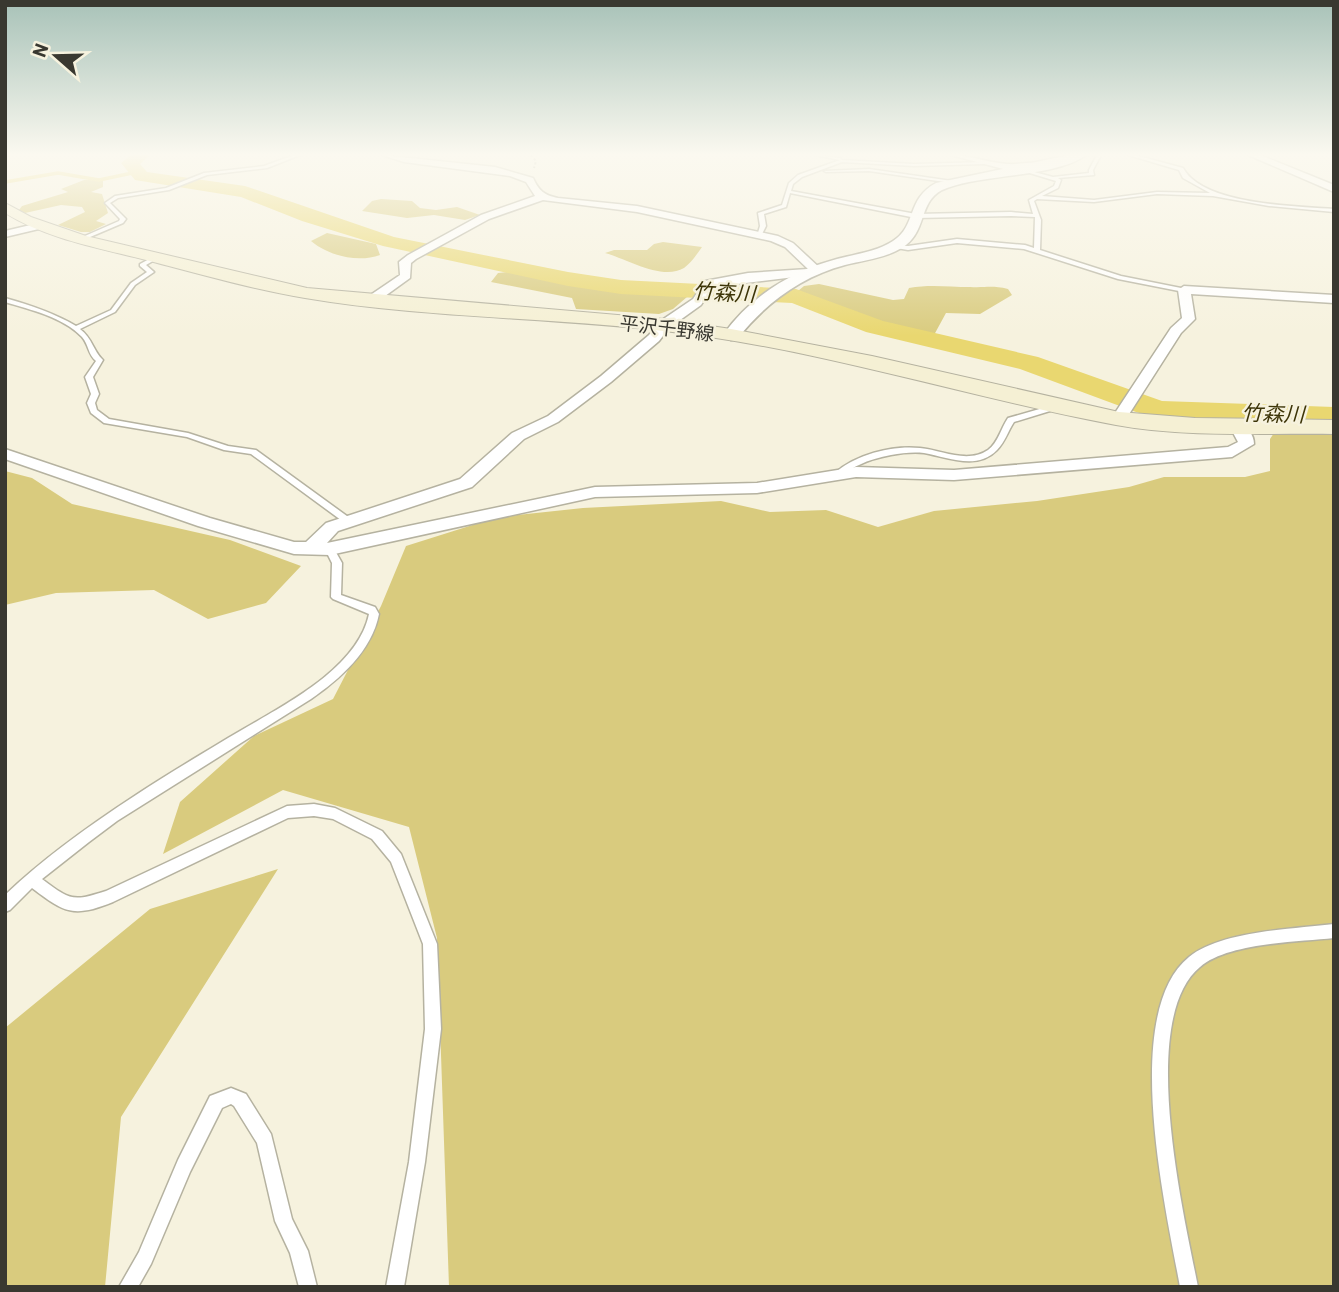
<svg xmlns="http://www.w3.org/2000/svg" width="1339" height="1292" viewBox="0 0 1339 1292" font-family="Barlow,'Noto Sans JP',sans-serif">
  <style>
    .green { fill: #d9cb7e }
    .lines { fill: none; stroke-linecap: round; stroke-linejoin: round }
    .stream { stroke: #e9d770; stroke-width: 3.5 }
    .river { fill: #e9d770; fill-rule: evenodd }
    .service-casing { stroke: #b5b2a0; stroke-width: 3 }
    .minor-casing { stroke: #b5b2a0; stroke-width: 3 }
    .tertiary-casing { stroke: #b5b2a0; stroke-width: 3 }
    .secondary-casing { stroke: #b5b2a0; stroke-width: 2 }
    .path { stroke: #939183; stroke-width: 2; stroke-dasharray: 2.5 2; stroke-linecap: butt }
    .service { fill: #fff; fill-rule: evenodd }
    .minor { fill: #fff; fill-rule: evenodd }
    .tertiary { fill: #fff; fill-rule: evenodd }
    .secondary { fill: #f5f0d4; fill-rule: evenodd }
    .labels { text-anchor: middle; stroke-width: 5; stroke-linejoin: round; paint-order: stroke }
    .far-street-label { font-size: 19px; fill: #393830; stroke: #f6f2de }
    .far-water-label { font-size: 21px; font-style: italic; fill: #3d3508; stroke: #f6f2de }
  </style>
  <rect width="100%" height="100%" fill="#f6f2de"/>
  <!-- green -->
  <path class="green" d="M84,180H103V187L91,192L102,194L108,213L96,221L106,224L90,232H81L58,225L85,212L82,207L61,205L25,213L19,210L22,206L68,192L61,189Z
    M381,199L412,201L420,208L436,210L457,207L480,215L465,220L434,215L407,218L362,211L372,201Z
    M327,233L376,244L380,255C358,263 329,256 311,241Z
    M663,242L702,247C697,254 691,263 684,268C662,281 627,259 605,253L614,250H647L654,244Z
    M517,271L583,284L687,297L673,309L659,314L576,309L572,298L491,282L498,273Z
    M819,284L893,300L904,299L909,288C930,284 949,287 970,287C986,288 991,285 1008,289L1012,295L980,314L946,313L934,335C887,335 840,311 798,291L804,286Z
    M1278,427L1334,432V1287H449L437,938L409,827L283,790L163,854L180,802L254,736L333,699L381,606L406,546L498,517L583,508L721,501L770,512L826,510L878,527L934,511L1037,501L1129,487L1164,477H1245L1270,471V439Z
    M5,471L32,478L72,504L230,540L301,566L266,603L208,619L154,590L56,593L5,605Z
    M278,869L121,1117L105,1287H5V1028L150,909Z"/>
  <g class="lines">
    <!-- stream -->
    <path class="stream" d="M5,182L58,173L99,180L137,172"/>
    <!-- river -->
    <path class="river" d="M131,155H150L140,164L147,172L245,186L394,237L568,272L621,280L796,289L883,321L1038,357L1162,401L1334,407V425L1162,419L1136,412L1020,369L866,332L792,303L621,294L568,286L383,246L302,221L241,197L135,180L121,163Z"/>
    <!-- service casing -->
    <g class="service-casing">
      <path id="service" d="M294,155H300L267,168L207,175L169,190L118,198L110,203L126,219L123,223L83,240L78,239L119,221L120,219L105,203L115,196L166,188L204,173L264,166Z
        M815,155L840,158L842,160L914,164L986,162L984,164L914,166L842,162L802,177L793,184L791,191L916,214L1011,212L1033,214L1029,200L1054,186L1056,181L1023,171V169L1053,177L1089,173V170L1097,155H1101L1093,170L1094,175L1058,178L1061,180L1058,188L1042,196L1094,200L1157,192L1210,193L1183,178L1179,170L1128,155H1135L1183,168C1203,205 1295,206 1334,209V212L1269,206L1213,196L1157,194L1094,202L1037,199L1034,201L1041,220L1040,250L1121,276L1186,289L1187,290L1184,292L1118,279L1024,249L957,243L908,250L890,247L893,245L908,246L957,239L1025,245L1034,248L1035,217L1011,216L916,218L790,193L786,207L764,214L766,226L761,236H757L760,226L758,213L782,205L789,183L798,175L840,160Z
        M869,169L952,181L954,182L952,183L869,171L826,172L824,171Z
        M153,257L158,258L146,265L154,272L135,285L115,312L80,329C93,339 93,351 103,360L93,377L99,394L95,403L97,410L109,419L188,433L228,446L256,450L351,519V523H345L251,454L224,450L187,437L104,423L91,413L87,403L91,394L85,377L96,361C88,355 89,345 82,337C63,317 31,310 5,302V298C30,305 54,313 76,326L111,310L131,283L147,272L140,266V264Z
        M1044,403H1050V411L1014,422C1008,431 1005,442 997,450C977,471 947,457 924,453C913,452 902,453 891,455C880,457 869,460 859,465C851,468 844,476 835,476L834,474C854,455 892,445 920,448C942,450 967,464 988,450C998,443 1001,428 1008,418L1043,408Z
        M330,546L333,547L342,563L341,595L375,607L379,614C372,651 340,679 311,699L117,821L89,842L42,879C70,900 72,902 106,891L287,806L314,804L335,808L382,831L401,854L437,944L441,1029L425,1162L404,1287H386L409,1162L425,1029L423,944L391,862L372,839L333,819L314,816L288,818L113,902C73,918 65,913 32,888L10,910L5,912V895C45,857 90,825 136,795C166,775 197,757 228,738C274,710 357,672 369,614L333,599L331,597L332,563L325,549Z
        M1334,924V938C1297,942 1228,943 1200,967C1137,1019 1184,1215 1198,1287H1180C1166,1209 1120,1013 1189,957C1221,931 1293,929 1334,924Z
        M231,1088L246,1094L271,1134L292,1219L308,1251L317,1287H299L290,1253L275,1221L257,1143L234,1106L231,1104L222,1108L190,1172L151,1264L138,1287H119L139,1252L178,1160L210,1096Z"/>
    </g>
    <!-- minor casing -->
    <g class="minor-casing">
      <path id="minor" d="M382,155L495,167L533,178C539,191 544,195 558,198L637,206L778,236L793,243L822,270L811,275L713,287L701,305L669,328L659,341L611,382L558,422L524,439L472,487L338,531L327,543L595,487L757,483L856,467L954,470L1228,447L1238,442L1230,427L1238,422C1247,425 1254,435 1254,444L1232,457L954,480L856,477L757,493L595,497L330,555L294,554L198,526L5,459V449L210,518L294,542H306L326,523L460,479L512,433L548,416L601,376L649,335L659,322L693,299L705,281L748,273L808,269L785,247L771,241L637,212L543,200L489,219L416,259L411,263L410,278L374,304H366V298L400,275L399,262L408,255L481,215L535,196L526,182L510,176L404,162Z
        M951,155C971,155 988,163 1008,164C1019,165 1032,160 1041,165L1007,170Z
        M1248,155H1260L1334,185V192Z
        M39,223L44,226L43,228L5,237V231Z
        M1184,286L1334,295V303L1191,294L1195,319L1181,333L1124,422H1114L1111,419L1171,328L1182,318L1178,290Z"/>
    </g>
    <!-- tertiary casing -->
    <g class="tertiary-casing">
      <path id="tertiary" d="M1069,155H1086C1057,177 983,174 947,188C918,198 928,228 906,245C888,258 865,260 845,265C800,277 766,303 737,339L731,340L723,335C750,297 791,271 837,259C855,254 876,252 893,241C917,226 906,199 936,183Z"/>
    </g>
    <!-- secondary casing -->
    <g class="secondary-casing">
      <path id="secondary" d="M5,203L31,217L86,236L307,288L664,319L731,329L872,356L1119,412L1195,418L1334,420V434C1263,433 1187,438 1116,425C965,397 818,348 664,331C545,317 423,318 305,298C252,289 199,274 146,260C99,248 47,239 5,213Z"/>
    </g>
    <!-- path -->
    <path class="path" d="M531,155L536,161L534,168"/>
    <!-- service -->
    <use href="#service" class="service"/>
    <!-- minor -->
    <use href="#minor" class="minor"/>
    <!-- tertiary -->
    <use href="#tertiary" class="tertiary"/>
    <!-- secondary -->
    <use href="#secondary" class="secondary"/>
  </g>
  <!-- sky -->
  <linearGradient id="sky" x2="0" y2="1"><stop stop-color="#a8c2b8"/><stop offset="0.46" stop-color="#fbf9f0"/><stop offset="1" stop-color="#fbf9f0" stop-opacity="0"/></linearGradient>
  <rect width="1339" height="336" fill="url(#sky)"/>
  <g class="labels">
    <!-- far-street labels -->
    <g class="far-street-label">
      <text transform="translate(667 328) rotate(7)" y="7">平沢千野線</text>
    </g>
    <!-- far-water labels -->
    <g class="far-water-label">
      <text transform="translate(724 293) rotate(3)" y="7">竹森川</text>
      <text transform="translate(1273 414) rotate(2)" y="7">竹森川</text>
    </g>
  </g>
  <!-- border -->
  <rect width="1339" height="1292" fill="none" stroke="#393830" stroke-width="14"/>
  <!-- north arrow -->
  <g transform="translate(56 56) rotate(290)" stroke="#f6f2de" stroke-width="5" paint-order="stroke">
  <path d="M0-5L12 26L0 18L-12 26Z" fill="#393830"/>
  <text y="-10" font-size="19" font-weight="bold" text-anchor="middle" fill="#393830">N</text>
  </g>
</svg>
